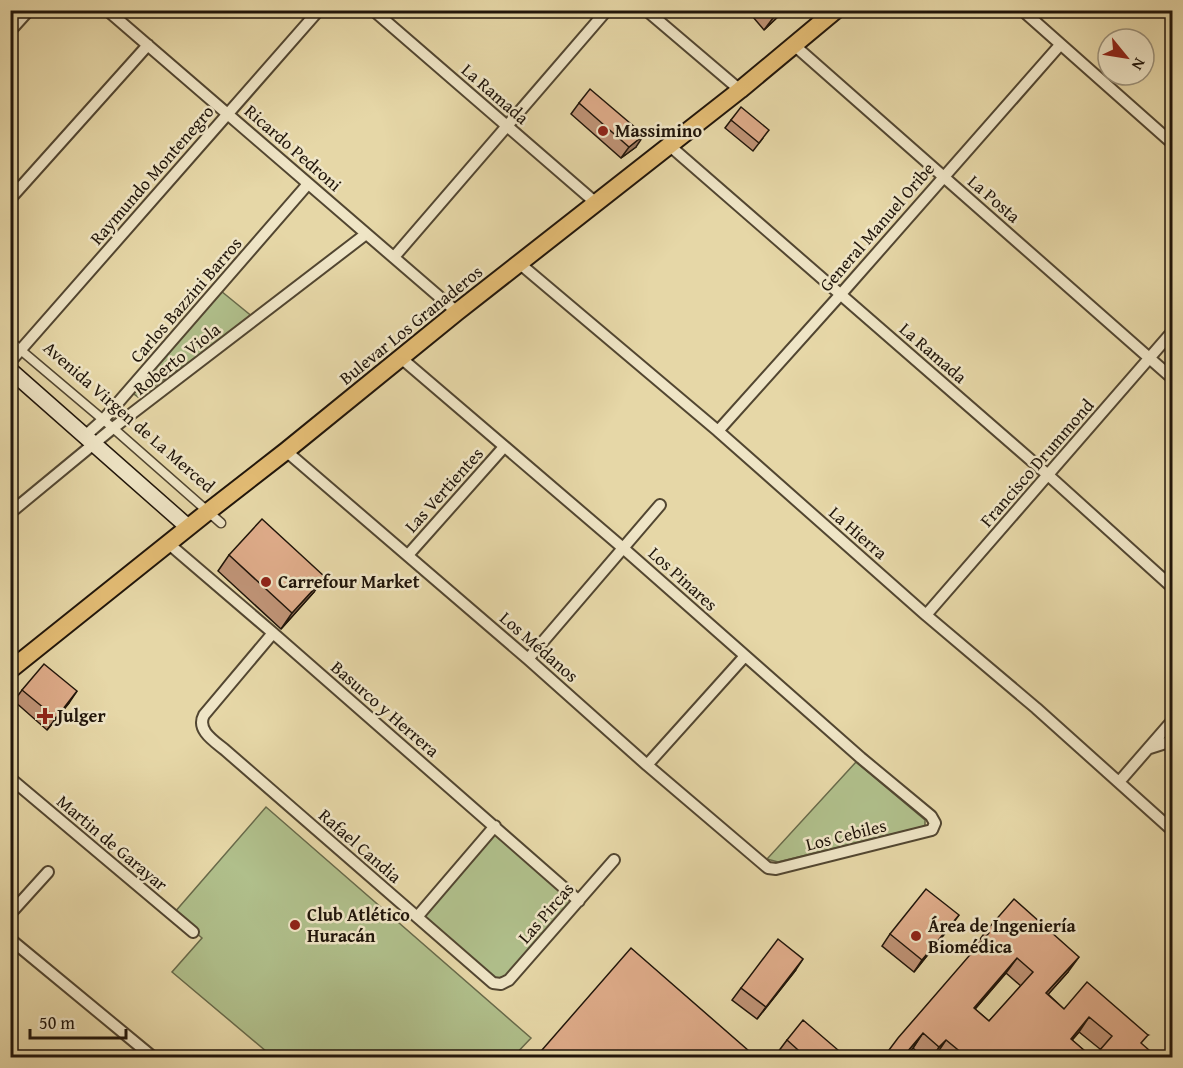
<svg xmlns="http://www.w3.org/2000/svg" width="1183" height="1068" viewBox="0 0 1183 1068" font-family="'Gentium Book Plus',serif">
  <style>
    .green { fill: #b0bf8b; stroke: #686a4a; stroke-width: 1.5 }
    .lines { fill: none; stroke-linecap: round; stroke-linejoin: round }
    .pedestrian-casing { stroke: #524631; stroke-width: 11 }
    .minor-casing { stroke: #524631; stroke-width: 14 }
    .secondary-casing { stroke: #20150a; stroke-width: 18 }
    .primary-casing { stroke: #20150a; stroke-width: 20 }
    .pedestrian { stroke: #efe5c6; stroke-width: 8 }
    .minor { stroke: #efe5c6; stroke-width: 10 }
    .secondary { stroke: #efe5c6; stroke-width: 15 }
    .primary { stroke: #e3bc74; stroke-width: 16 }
    .wall { fill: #bf9376; stroke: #20150a; stroke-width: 1.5; fill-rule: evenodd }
    .shaded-wall { fill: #9b7860; stroke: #20150a; stroke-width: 1.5 }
    .building { fill: #deab89; stroke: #20150a; stroke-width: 1.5; fill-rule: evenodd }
    .poi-dot { fill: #8f2418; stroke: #efe5c6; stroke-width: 2 }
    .labels { text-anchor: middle; stroke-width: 5; stroke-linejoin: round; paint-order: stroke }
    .street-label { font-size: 18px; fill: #20150a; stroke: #efe5c6 }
    .poi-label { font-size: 18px; font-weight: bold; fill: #20150a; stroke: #efe5c6; text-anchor: start }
  </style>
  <rect width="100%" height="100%" fill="#e6d7a7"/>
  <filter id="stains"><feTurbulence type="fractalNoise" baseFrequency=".00333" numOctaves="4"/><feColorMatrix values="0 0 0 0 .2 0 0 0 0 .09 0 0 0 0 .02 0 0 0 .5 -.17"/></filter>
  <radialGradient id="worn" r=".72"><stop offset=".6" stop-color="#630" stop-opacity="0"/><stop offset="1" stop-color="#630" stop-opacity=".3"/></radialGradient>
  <!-- green -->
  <path class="green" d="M221,291L254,318L138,397L134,394L133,389Z
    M856,762L925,820V826L778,862L767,859Z
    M266,807L531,1038L513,1057H273L172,972L202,938L174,913Z
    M495,826L579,899L501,984L417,917Z"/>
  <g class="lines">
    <!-- pedestrian casing -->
    <g class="pedestrian-casing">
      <path id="pedestrian" d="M10,341L113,428L221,523"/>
    </g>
    <!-- minor casing -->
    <g class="minor-casing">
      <path id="minor" d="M107,10L457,312
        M373,10L596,203
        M646,10L740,90
        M1022,10L1172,143
        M10,31L29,10
        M794,45L1172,378
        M670,146L1048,475L1172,587
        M10,199L148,45
        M394,257L607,10
        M519,263L718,431L926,615L1036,708L1172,830
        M10,362L319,10
        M718,431L841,294L1060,45
        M85,436L103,420L308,184
        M286,451L528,659L647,765L768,868L776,869L932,830L935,823L931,816L861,758L623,548L401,358
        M10,513L113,428L366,234
        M169,544L273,633L579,901
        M408,555L504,447
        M926,615L1172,332
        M273,633L204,715C196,730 214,741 225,750L493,983L501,984L509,980L614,860
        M528,659L660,505
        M1150,748L1172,741
        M647,765L745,656
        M10,778L193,932
        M1119,782L1172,721
        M10,914L48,872
        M417,917L495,826
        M10,939L154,1058"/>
    </g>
    <!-- secondary casing -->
    <g class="secondary-casing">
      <path id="secondary" d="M10,370L188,527"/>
    </g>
    <!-- primary casing -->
    <g class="primary-casing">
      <path id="primary" d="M10,670L205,514L286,451L457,312L740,90L836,10"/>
    </g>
    <!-- pedestrian -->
    <use href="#pedestrian" class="pedestrian"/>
    <!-- minor -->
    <use href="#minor" class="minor"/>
    <!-- secondary -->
    <use href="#secondary" class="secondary"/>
    <!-- primary -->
    <use href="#primary" class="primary"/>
  </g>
  <!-- wall -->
  <path class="wall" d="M747,10H785L764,30Z
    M579,103L636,147L621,158L571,114Z
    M731,120L763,138L753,151L725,128Z
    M229,555L314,592L281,629L218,571Z
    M22,690L69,703L47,730L14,701Z
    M950,927L914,972L882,946L890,934Z
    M986,931L1068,972L1048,994L1064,1009L1148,1035L1100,1049L1079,1032L1072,1040L1093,1058H939L936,1055L933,1058H923L913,1048L977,947L975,946ZM1006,973L1021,986L989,1021L975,1009Z
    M795,971L757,1019L732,1000L741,988Z
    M787,1040L833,1058H785L778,1052Z"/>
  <!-- shaded-wall -->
  <path class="shaded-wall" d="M781,10H785L764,30L773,18Z
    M644,135L636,147L621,158L629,147Z
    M325,577L314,592L281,629L292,613Z
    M77,691L69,703L47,730L56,718Z
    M959,915L950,927L914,972L922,960Z
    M1079,957L1068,972L1036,1008L1046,993Z
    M1017,958L1006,973L963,1023L974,1008Z
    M803,959L795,971L757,1019L766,1007Z
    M1089,1017L1079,1032L1060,1054L1071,1039Z
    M923,1033L913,1048L905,1058H902Z
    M946,1040L936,1055L932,1058L939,1047Z"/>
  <!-- building -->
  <path class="building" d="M766,10H781L773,18Z
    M590,89L644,135L629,147L579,103Z
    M741,107L769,130L759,143L731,120Z
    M262,519L325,577L292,613L229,555Z
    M44,664L77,691L56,718L22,690Z
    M926,889L959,915L922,960L890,934Z
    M1014,899L1079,957L1046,993L1064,1009L1087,982L1148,1035L1141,1043L1158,1058H1093L1112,1036L1089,1017L1071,1039L1093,1058H968L946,1040L939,1047L923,1033L902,1058H883L898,1038L989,933L986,931ZM1017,958L1033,972L989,1021L974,1008Z
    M778,939L803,959L766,1007L741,988Z
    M631,948L757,1058H535Z
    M803,1020L838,1050L832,1058H807L787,1040Z"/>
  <!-- markers -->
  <g class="poi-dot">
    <circle cx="603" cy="131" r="6"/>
    <circle cx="266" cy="582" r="6"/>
    <path d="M42 707h6v6h6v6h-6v6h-6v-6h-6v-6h6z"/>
    <circle cx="295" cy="925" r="6"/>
    <circle cx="916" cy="936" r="6"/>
  </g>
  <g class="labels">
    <!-- street labels -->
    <g class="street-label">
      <text transform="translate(495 94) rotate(41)" y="6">La Ramada</text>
      <text transform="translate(293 148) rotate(41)" y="6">Ricardo Pedroni</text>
      <text transform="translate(152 175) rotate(-49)" y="6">Raymundo Montenegro</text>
      <text transform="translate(994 199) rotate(41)" y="6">La Posta</text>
      <text transform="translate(877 227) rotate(-49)" y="6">General Manuel Oribe</text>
      <text transform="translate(186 300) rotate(-49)" y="6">Carlos Bazzini Barros</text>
      <text transform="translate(411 325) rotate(-39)" y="6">Bulevar Los Granaderos</text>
      <text transform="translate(933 353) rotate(41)" y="6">La Ramada</text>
      <text transform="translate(177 359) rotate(-38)" y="6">Roberto Viola</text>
      <text transform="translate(129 417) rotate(41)" y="6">Avenida Virgen de La Merced</text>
      <text transform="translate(1037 463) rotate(-49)" y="6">Francisco Drummond</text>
      <text transform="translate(444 490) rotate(-48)" y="6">Las Vertientes</text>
      <text transform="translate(858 533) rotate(41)" y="6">La Hierra</text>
      <text transform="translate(683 579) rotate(42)" y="6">Los Pinares</text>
      <text transform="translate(539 647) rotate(41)" y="6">Los Médanos</text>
      <text transform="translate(385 709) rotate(41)" y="6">Basurco y Herrera</text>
      <text transform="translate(846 835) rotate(-14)" y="6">Los Cebiles</text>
      <text transform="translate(112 843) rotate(40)" y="6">Martin de Garayar</text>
      <text transform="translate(360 846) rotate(41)" y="6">Rafael Candia</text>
      <text transform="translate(546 913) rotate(-49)" y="6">Las Pircas</text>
    </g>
    <!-- poi labels -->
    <g class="poi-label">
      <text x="615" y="137">Massimino</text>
      <text x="278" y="588">Carrefour Market</text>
      <text x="57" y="722">Julger</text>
      <text x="307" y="921">Club Atlético<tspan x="307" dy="21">Huracán</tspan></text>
      <text x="928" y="932">Área de Ingeniería<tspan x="928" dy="21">Biomédica</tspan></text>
    </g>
  </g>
  <!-- margin -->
  <rect width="1183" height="1068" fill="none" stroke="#e6d7a7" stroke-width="36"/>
  <rect x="12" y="12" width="1159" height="1044" fill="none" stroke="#20150a" stroke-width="3"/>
  <rect x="18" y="18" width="1147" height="1032" fill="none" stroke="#20150a" stroke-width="1.5"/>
  <!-- north arrow -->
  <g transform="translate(1126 57) rotate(120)"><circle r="28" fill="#efe5c6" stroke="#9c927b" stroke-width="1.5"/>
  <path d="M0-4.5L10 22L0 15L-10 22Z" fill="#8f2418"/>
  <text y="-9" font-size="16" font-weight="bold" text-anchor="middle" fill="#20150a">N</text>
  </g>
  <!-- scale -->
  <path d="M30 1029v9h96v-9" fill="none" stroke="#20150a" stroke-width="3"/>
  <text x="39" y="1029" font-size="18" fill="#20150a" stroke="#efe5c6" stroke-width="4.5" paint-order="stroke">50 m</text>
  <rect width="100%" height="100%" filter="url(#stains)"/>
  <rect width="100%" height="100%" fill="url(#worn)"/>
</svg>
